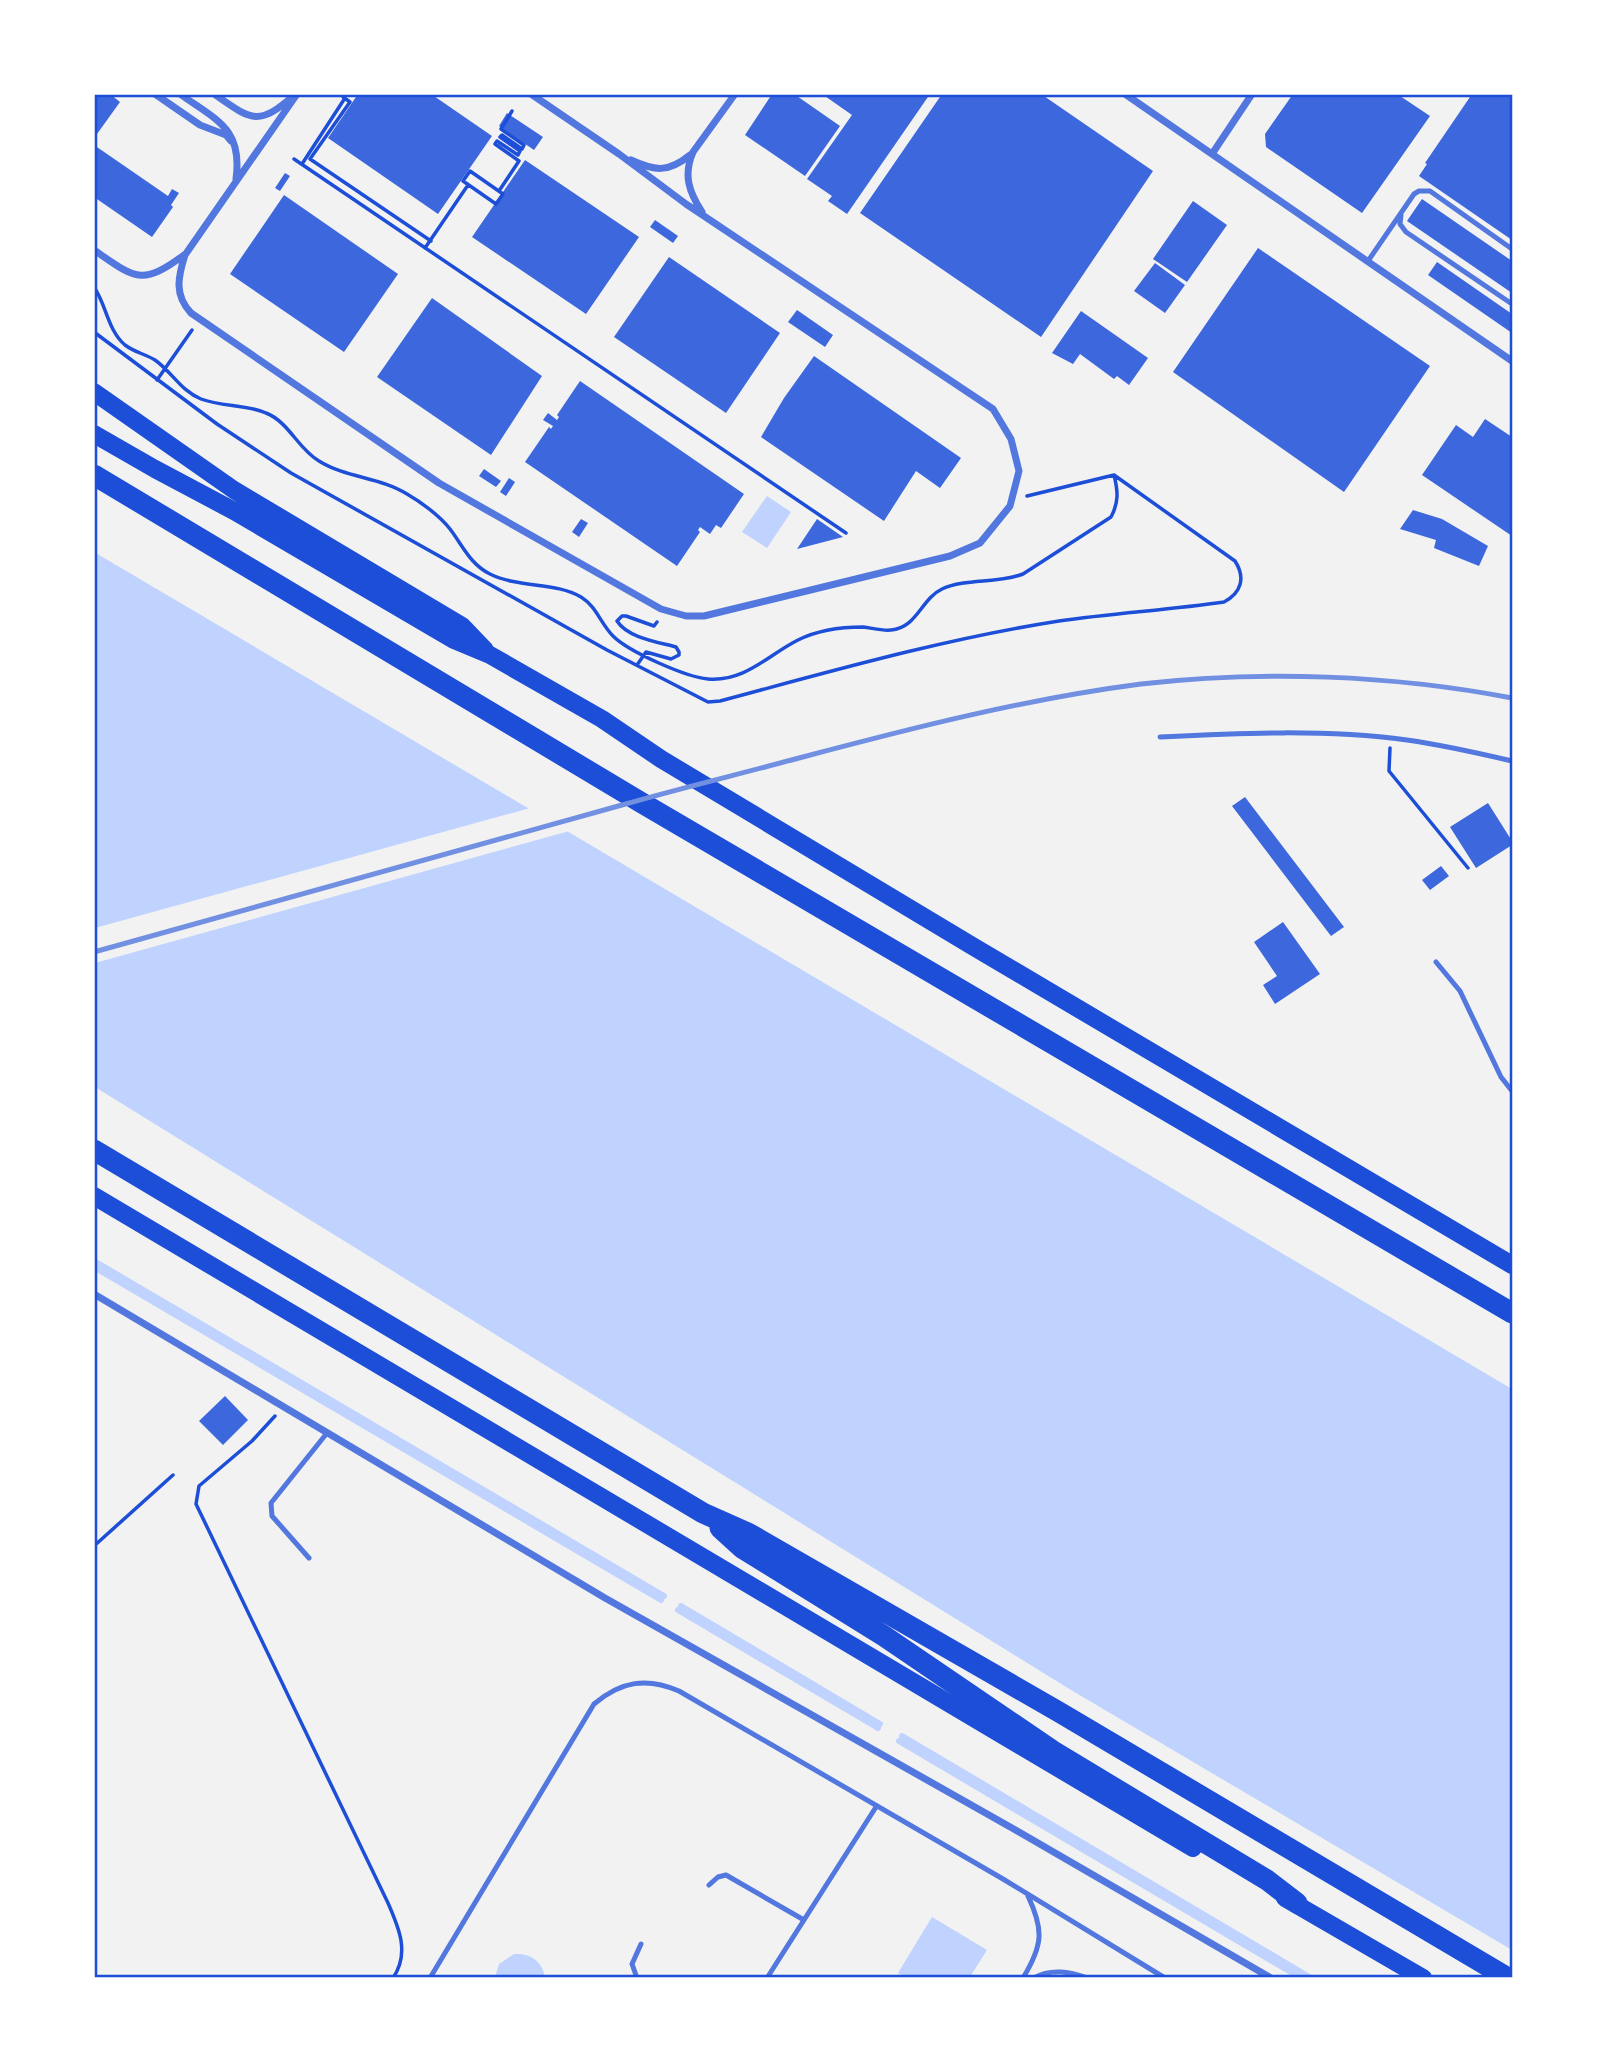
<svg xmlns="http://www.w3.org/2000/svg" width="1607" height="2072" viewBox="0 0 1607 2072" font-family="'Source Serif 4',serif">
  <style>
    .water { fill: #bfd3fe }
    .pier { fill: #f2f2f2 }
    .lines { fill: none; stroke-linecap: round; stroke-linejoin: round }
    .stream { stroke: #bfd3fe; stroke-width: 6 }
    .building { fill: #3d67dc }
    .path { stroke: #1d4ed8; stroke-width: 3.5 }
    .service { stroke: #5277de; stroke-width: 5 }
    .minor { stroke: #5277de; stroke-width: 7 }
    .trunk { stroke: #1d4ed8; stroke-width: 18 }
    .motorway { stroke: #1d4ed8; stroke-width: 21 }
    .rail { stroke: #7290e2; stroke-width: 5 }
    .neatline { fill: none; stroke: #1d4ed8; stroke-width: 2.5 }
  </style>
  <rect width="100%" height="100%" fill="#f2f2f2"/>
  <!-- water -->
  <path class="water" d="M767,496L791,512L767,548L742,532Z
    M94,552L1512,1389V1950L1071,1690L95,1087Z
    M932,1917L987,1950L970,1977H905L898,1973Z
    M514,1954C531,1953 542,1961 545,1977H495L499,1964Z"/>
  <!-- pier -->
  <path class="pier" d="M534,807L573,830L95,963V928Z"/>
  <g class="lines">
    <!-- stream -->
    <path class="stream" d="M94,1261L664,1596
      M94,1267L661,1600
      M681,1606L880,1724
      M678,1610L878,1728
      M902,1736L1311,1978
      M899,1741L1301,1978"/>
  </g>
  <!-- building -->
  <path class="building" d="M94,94H110L120,102L97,134L94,133Z
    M358,94H431L492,136L438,214L328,138Z
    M772,94H794L840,126L805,176L745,135Z
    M822,94H930L847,214L828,201L832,196L807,179L852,115Z
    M942,94H1041L1153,171L1041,337L860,213Z
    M1293,94H1397L1430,116L1362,213L1266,147L1265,134Z
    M1472,94H1512V240L1419,176L1427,164L1425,163Z
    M507,113L543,137L534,150L499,126Z
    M94,145L168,196L172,189L179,193L171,205L173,207L152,237L94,197Z
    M525,160L639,237L586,314L472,237Z
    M285,173L290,176L280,191L275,188Z
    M284,195L398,274L344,352L230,274Z
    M1422,199L1512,261V293L1407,221Z
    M1193,201L1227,225L1187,282L1153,259Z
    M655,220L678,236L673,243L650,227Z
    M1258,248L1430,366L1344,492L1173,372Z
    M669,257L780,333L726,413L614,337Z
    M1437,262L1512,314V333L1428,275Z
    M1155,263L1185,285L1165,313L1134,291Z
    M432,298L542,376L491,455L377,377Z
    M797,310L833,335L825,347L788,322Z
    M1081,311L1148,358L1129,385L1117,376L1114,379L1080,354L1073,364L1052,353Z
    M814,356L961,458L940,488L916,471L884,521L761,437L784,398Z
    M580,381L744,494L721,528L716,525L710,534L700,527L698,530L700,532L677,566L525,462L549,427L551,429L553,426L543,420L548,413L557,420L559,417L557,415Z
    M1485,419L1512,437V536L1422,475L1456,425L1473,437Z
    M484,469L501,481L496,487L479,476Z
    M509,478L515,482L506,496L500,492Z
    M1413,510L1442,519L1488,546L1479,566L1434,548L1436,540L1400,529Z
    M581,519L588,523L579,537L572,532Z
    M817,519L843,537L797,549Z
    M1245,797L1344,927L1331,936L1232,806Z
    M1488,803L1512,841V845L1476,868L1450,827Z
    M1441,866L1449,876L1430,890L1422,880Z
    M1283,922L1320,974L1275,1004L1263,985L1277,976L1254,942Z
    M225,1396L248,1420L223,1445L199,1421Z"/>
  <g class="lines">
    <!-- path -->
    <path class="path" d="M344,94L343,97L350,102L310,159L431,241
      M294,159L846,533
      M302,164L345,98
      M470,171L503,194L496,204L463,181Z
      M499,191L519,161L495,144L497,141L518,155L520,151L500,137L502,135L522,149L524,145L501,129L512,111
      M425,248L468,185
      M94,287C106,304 108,331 125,345C134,352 145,354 155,360C172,372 181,391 201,399C222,407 246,404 266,413C289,422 298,449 319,461C346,478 380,477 407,494C421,502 440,516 450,529C463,546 470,564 490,574C518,588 556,582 581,597C596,606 601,624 613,636C629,652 686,677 708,679C745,682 768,655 798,640C818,630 841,627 863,627C872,628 882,631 891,630C917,628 921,599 942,589C966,578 997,584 1023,574L1111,517C1119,502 1118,491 1114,475L1235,561C1246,578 1241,593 1224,602C1169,610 1114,613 1059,621C944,639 832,671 720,701L708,702L607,650L291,473L217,424L94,332
      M157,380L192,330
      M1027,496L1114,475
      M637,665L646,652L671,659L679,655V652L676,647C658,642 628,638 617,621L622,616H626L654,626L657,622
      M1390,748L1389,771L1468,868
      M275,1416L252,1441L199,1486L196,1504L388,1903C399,1928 410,1953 393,1978
      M94,1546L173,1475"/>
    <!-- service -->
    <path class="service" d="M1401,215L1400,224L1406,232L1512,304
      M1368,261L1414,194L1419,191H1430L1512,249
      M1160,737C1242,733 1325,729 1407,740C1442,745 1478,753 1512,761
      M1436,962L1460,991L1501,1077L1512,1091
      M309,1558L272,1516L271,1503L327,1433
      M709,1885L718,1877L726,1875L804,1920
      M430,1978L594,1704C621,1681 647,1677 679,1691L1003,1879L1165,1978
      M637,1978L632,1964L641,1944
      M767,1978L876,1807
      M1023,1978C1043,1945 1044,1930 1028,1896
      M1034,1978C1051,1968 1070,1972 1088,1978"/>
    <!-- minor -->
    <path class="minor" d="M155,94L200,125L226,135L231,141
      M180,94C216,120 243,128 236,179
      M214,94C250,119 258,128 294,95
      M297,94L185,255C178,277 174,295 191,313L439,483L661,609L686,616H704L950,556L980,543L1010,506L1019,471L1011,439L993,409L686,204L619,154L531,94
      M1125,94L1512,361
      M1212,154L1252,94
      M631,160C655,171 668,173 690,155
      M702,212C689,192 683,175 693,152L735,94
      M94,250C135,278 141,287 184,255
      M94,1294L605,1598L1012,1828L1271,1978"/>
    <!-- trunk -->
    <path class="trunk" d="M94,392L234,490L462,626L485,650
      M94,434L155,469L234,511L454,640L490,655L602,719L661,759L974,947L1512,1265
      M94,1196L1193,1848
      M1285,1898L1423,1978"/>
    <!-- motorway -->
    <path class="motorway" d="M94,475L642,803L1512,1313
      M94,1150L703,1513L748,1533L1059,1712L1508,1978
      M720,1528L742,1548L884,1636L1053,1751L1267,1880L1297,1903"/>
    <!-- rail -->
    <path class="rail" d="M94,952C270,903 446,854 622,805C681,788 740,774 799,758C912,728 1025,699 1141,684C1263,670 1392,675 1512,698"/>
  </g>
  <!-- border -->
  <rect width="1607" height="2072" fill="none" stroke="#ffffff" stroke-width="192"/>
  <rect x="96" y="96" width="1415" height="1880" class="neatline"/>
</svg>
